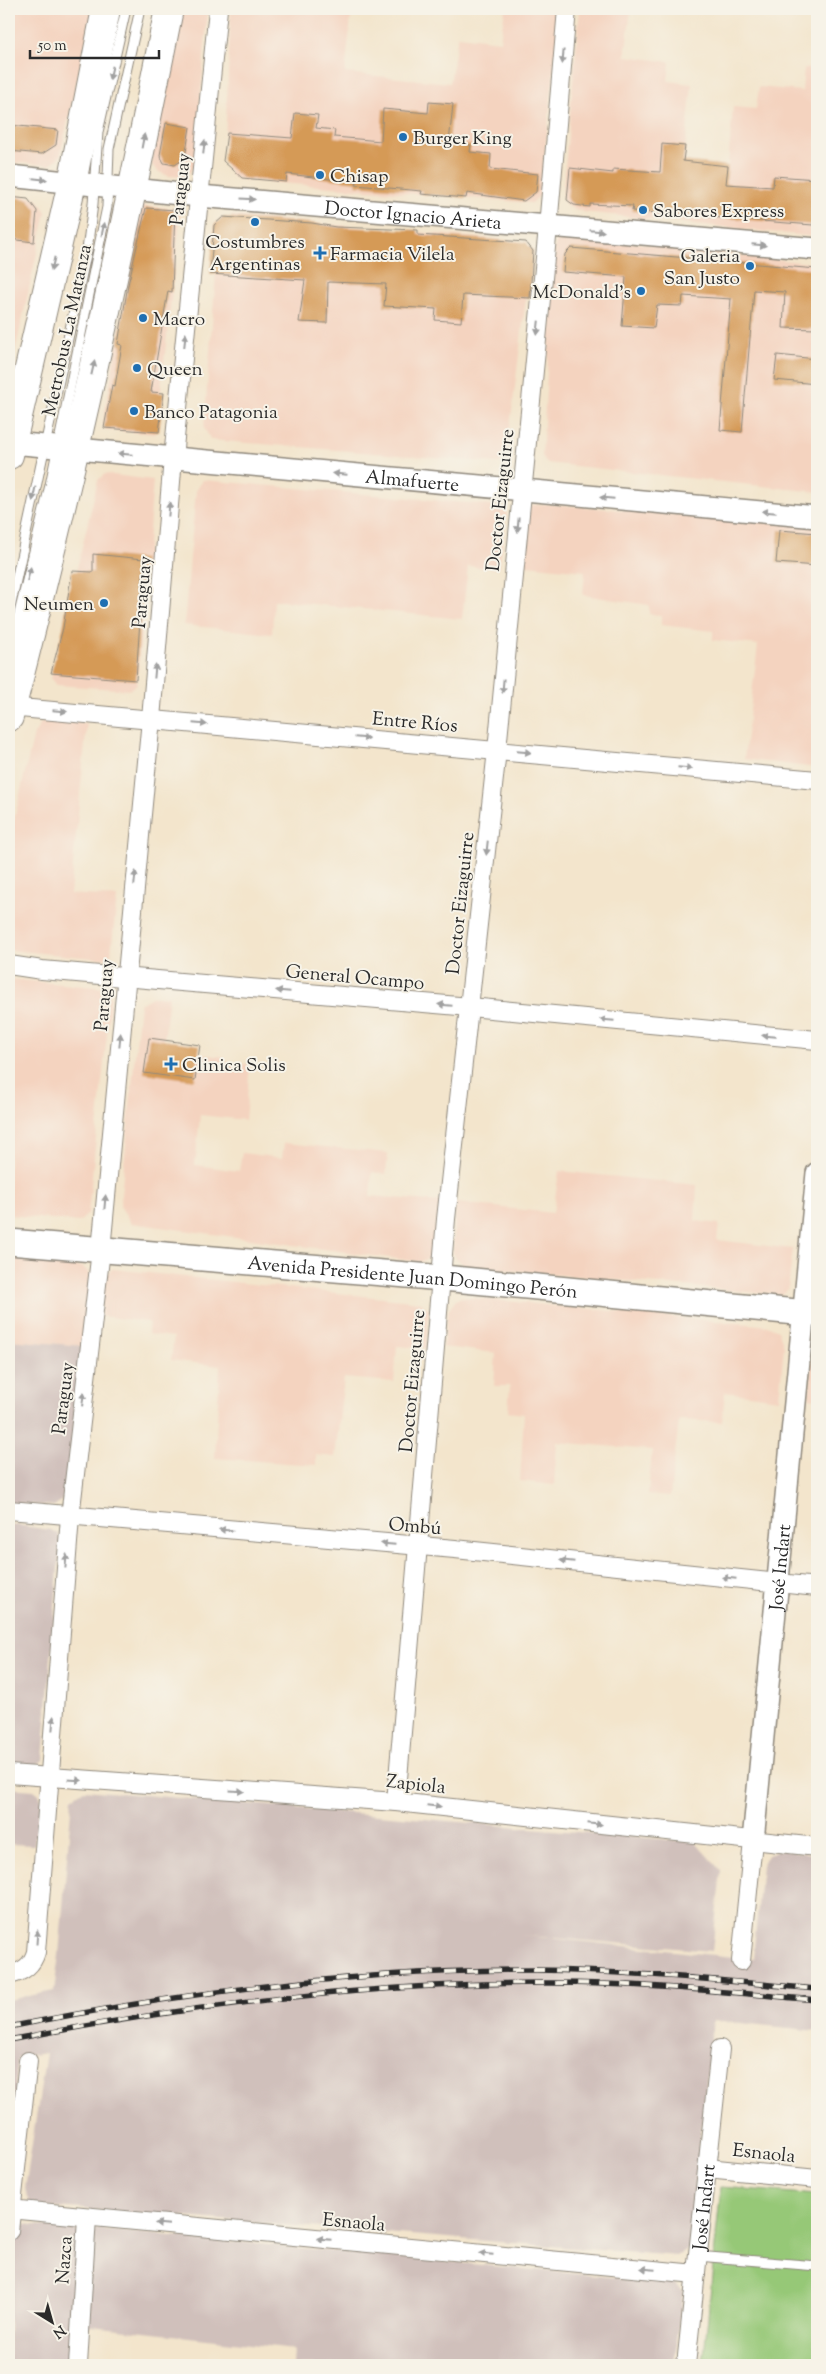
<svg xmlns="http://www.w3.org/2000/svg" width="826" height="2374" viewBox="0 0 826 2374" font-family="'Sorts Mill Goudy',serif">
  <style>
    .built { fill: #f4d3bf }
    .industrial { fill: #d0c0bb }
    .green { fill: #96c877; stroke: #607a51 }
    .building { fill: #d59a57 }
    .lines { fill: none; stroke-linecap: round; stroke-linejoin: round }
    .service-casing { stroke: #8f887c; stroke-width: 11 }
    .minor-casing { stroke: #8f887c; stroke-width: 20 }
    .tertiary-casing { stroke: #8f887c; stroke-width: 24 }
    .secondary-casing { stroke: #8f887c; stroke-width: 28 }
    .trunk-casing { stroke: #8f887c; stroke-width: 30 }
    .service { stroke: #fff; stroke-width: 9 }
    .minor { stroke: #fff; stroke-width: 18 }
    .tertiary { stroke: #fff; stroke-width: 21 }
    .secondary { stroke: #fff; stroke-width: 25 }
    .trunk { stroke: #fff; stroke-width: 28 }
    .rail-casing { stroke: #2b2b2b; stroke-width: 5.5 }
    .rail { stroke: #f7f3e8; stroke-width: 4; stroke-dasharray: 11; stroke-linecap: butt }
    .oneway { fill: #a0a0a0 }
    .poi-dot { fill: #1f6fb2; stroke: #f7f3e8; stroke-width: 2 }
    .labels { text-anchor: middle; stroke-width: 4; stroke-linejoin: round; paint-order: stroke }
    .poi-label { font-size: 19px; fill: #2b2b2b; stroke: #f7f3e8; text-anchor: start }
    .street-label { font-size: 19px; fill: #2b2b2b; stroke: #f7f3e8 }
  </style>
  <rect width="100%" height="100%" fill="#f7f3e8"/>
  <filter id="ink" filterUnits="userSpaceOnUse"><feTurbulence type="fractalNoise" baseFrequency=".02" numOctaves="2"/><feDisplacementMap in="SourceGraphic" scale="10" xChannelSelector="R" yChannelSelector="G"/><feConvolveMatrix kernelMatrix="1 2 1 2 8 2 1 2 1" color-interpolation-filters="sRGB"/></filter>
  <filter id="wash" filterUnits="userSpaceOnUse"><feTurbulence type="fractalNoise" baseFrequency=".0096" numOctaves="4" result="noise"/><feDisplacementMap in="SourceGraphic" scale="20" xChannelSelector="R" yChannelSelector="G"/><feGaussianBlur stdDeviation="1.12" result="paint"/><feColorMatrix in="noise" values="0 0 0 0 0 0 0 0 0 0 0 0 0 0 0 0 0 1.4 0 .05"/><feComposite in="paint" operator="in"/></filter>
  <g filter="url(#wash)">
    <rect width="100%" height="100%" fill="#f3e5cc"/>
    <!-- built -->
    <path class="built" d="M9,9H93L60,156L50,165L9,162Z
      M182,9H208L195,164L190,172L183,177L169,176L159,172L152,165V153Z
      M231,9H352L345,73L450,83L458,36L500,41L505,9H561L540,195L532,203L242,180L233,177L224,164Z
      M580,9H631L625,56L670,62L668,81L692,84L684,161L728,166L733,107L756,109L759,87L802,91L804,68L817,69V237L584,212L567,206L562,198Z
      M9,194L37,198L46,212L9,379Z
      M141,206L181,209L156,434L106,430L103,424Z
      M233,216L526,242L532,251L506,458L499,463L211,440L204,428L220,221Z
      M568,235L817,264V492L547,463L542,456L555,245L558,239Z
      M105,474L153,480L137,684L129,690L57,685L51,679L98,480Z
      M203,480L501,506L507,514L499,569L468,566L462,619L274,600L272,634L184,625L196,491Z
      M546,504L817,526V768L744,759L758,645L713,640V631L661,625V615L649,614V605L583,595L585,571L517,564L523,517L532,505Z
      M48,720L87,724L70,894L117,897L111,954L105,959L9,950V841L34,734L41,723Z
      M9,979L104,988L111,996L88,1214L79,1222L9,1215Z
      M169,996L164,1040L200,1045L199,1054L224,1057L223,1061L250,1065L245,1120L200,1115L195,1165L239,1171L242,1153L282,1158L284,1143L388,1153L386,1174L372,1172L370,1196L442,1202L437,1246L428,1258L420,1262L131,1223L120,1206L140,1004L152,997Z
      M559,1171L697,1185L695,1221L719,1224L717,1240L793,1249L788,1289L781,1295L474,1267L464,1265L455,1257L453,1253L456,1203L553,1213Z
      M9,1257L83,1267L88,1272L92,1279L85,1346L9,1340Z
      M112,1269L420,1302L429,1310L426,1348L397,1346L394,1382L344,1378L335,1457L316,1455V1465L215,1458L220,1366L171,1360L174,1337L148,1334L149,1322L101,1316L103,1277Z
      M461,1297L769,1326L778,1330L784,1346L779,1399L725,1392L722,1422L679,1420L670,1496L648,1494L652,1450L557,1442L554,1485L520,1481L524,1414L508,1412L510,1386H494L496,1353L443,1347L448,1311L456,1300Z
      M817,1340V1399L809,1398L812,1353Z"/>
    <!-- industrial -->
    <path class="industrial" d="M9,1340L85,1346L65,1494L61,1501L54,1506L9,1503Z
      M9,1524L51,1530L58,1534L60,1542L43,1760L37,1765L30,1768L9,1766Z
      M9,1788L34,1790L39,1794L41,1800L34,1845L9,1844Z
      M84,1790L695,1842L721,1871L712,1951L517,1935L753,1959L762,1865L767,1856L777,1850L817,1854V2031L713,2020L689,2248L677,2256L31,2205L25,2189L46,2053L18,2057L9,2162V2000L54,1991L59,1955L72,1798Z
      M23,2224L71,2228L77,2230L79,2236L72,2365H9V2313L16,2233Z
      M98,2229L674,2283L683,2292L674,2365H293L294,2349L84,2325L94,2231Z"/>
    <!-- green -->
    <path class="green" d="M721,2187L817,2195V2365H703Z"/>
    <g id="blocks">
      <!-- building -->
      <path class="building" d="M429,102L453,104L449,143L471,145L470,152L491,154L490,169L538,174L536,192L524,201L467,193L466,198L421,194L422,191L356,185L357,182L287,174L286,182L242,178L223,161L227,133L292,138L295,113L318,115L316,128L335,130L334,137L381,141L383,109L428,113Z
        M166,123L190,127L185,158L175,165L164,163L160,155Z
        M9,125L58,130L56,145L42,154L9,151Z
        M662,144L685,146L683,161L728,166L726,184L773,187L774,176L817,179V216H814L813,225L632,211L633,206L590,204V207L574,205L567,200L570,168L613,173V169L660,172Z
        M9,197L28,199L37,211L34,242L9,239Z
        M146,208L175,210L172,292L168,291L151,392L164,393L159,432L104,428L112,385L115,386L122,345L118,344L128,285Z
        M223,217L312,223L336,227L418,230V235L526,242L533,251L530,298L463,295L461,322L435,320L436,309L384,306L386,284L328,282L327,323L299,322L305,280L210,274L214,225Z
        M571,248L817,269V329L783,328L785,292L754,290L742,432L720,430L731,299L683,296L682,306L657,305L654,328L622,326L626,277L563,272L565,254Z
        M777,355L817,359V384L774,380Z
        M779,530L817,533V566L776,563Z
        M93,554L144,559L136,680L51,673L63,628L72,571L93,572Z
        M149,1038L200,1045L195,1080L144,1073Z"/>
    </g>
  </g>
  <g filter="url(#ink)">
    <use href="#blocks" fill-opacity="0" stroke="#8f887c" stroke-width="1"/>
    <g class="lines">
      <!-- service casing -->
      <g class="service-casing">
        <path id="service" d="M9,613L87,250L93,204L98,132L126,9
          M9,655L50,485L107,207L109,149L140,9
          M697,2256L817,2266"/>
      </g>
      <!-- minor casing -->
      <g class="minor-casing">
        <g id="minor">
          <path d="M9,707L817,780"/>
          <path d="M9,965L42,970L470,1007L817,1040"/>
          <path d="M9,1510L455,1549L817,1587"/>
          <path d="M9,1774L396,1802L817,1847"/>
          <path d="M396,1802L446,1219L497,750L548,227L567,9"/>
          <path d="M741,1961L753,1841"/>
          <path d="M9,1975C23,1972 32,1966 36,1952L70,1517L101,1250L151,719L173,458L218,9"/>
          <path d="M707,2168L817,2179"/>
          <path d="M9,2209L696,2274"/>
          <path d="M9,2231L28,2061"/>
          <path d="M78,2365L87,2217"/>
          <path id="s1" d="M686,2365L720,2049"/>
        </g>
      </g>
      <!-- tertiary casing -->
      <g class="tertiary-casing">
        <g id="tertiary">
          <path id="s2" d="M9,176L199,196L817,249"/>
          <path id="s3" d="M12,443L817,517"/>
          <path id="s4" d="M753,1841L817,1173"/>
        </g>
      </g>
      <!-- secondary casing -->
      <g class="secondary-casing">
        <g id="secondary">
          <path id="s5" d="M9,1242L443,1278L817,1314"/>
        </g>
      </g>
      <!-- trunk casing -->
      <g class="trunk-casing">
        <path id="trunk" d="M9,455L72,183L106,9
          M9,717C70,483 122,246 169,9"/>
      </g>
      <!-- service -->
      <use href="#service" class="service"/>
      <!-- minor -->
      <use href="#minor" class="minor"/>
      <!-- tertiary -->
      <use href="#tertiary" class="tertiary"/>
      <!-- secondary -->
      <use href="#secondary" class="secondary"/>
      <!-- trunk -->
      <use href="#trunk" class="trunk"/>
      <!-- rail casing -->
      <g class="rail-casing">
        <path id="rail" d="M9,2027C182,1992 359,1970 536,1970C630,1971 724,1981 817,1989
          M9,2040C183,2006 362,1984 540,1983C633,1982 725,1992 817,2000"/>
      </g>
      <!-- rail -->
      <use href="#rail" class="rail"/>
    </g>
    <!-- one-way arrows -->
    <defs><path id="oneway-solid" d="M-6-.8H1V-3.2L6.5 0L1 3.2V.8H-6Z" transform="scale(1.25)"/></defs>
    <g class="oneway">
      <use href="#oneway-solid" transform="translate(563 57) rotate(95)"/>
      <use href="#oneway-solid" transform="translate(111 73) rotate(103)"/>
      <use href="#oneway-solid" transform="translate(143 141) rotate(-79)"/>
      <use href="#oneway-solid" transform="translate(204 147) rotate(-84)"/>
      <use href="#oneway-solid" transform="translate(40 179) rotate(6)"/>
      <use href="#oneway-solid" transform="translate(248 199) rotate(4)"/>
      <use href="#oneway-solid" transform="translate(103 229) rotate(-78)"/>
      <use href="#oneway-solid" transform="translate(597 231) rotate(5)"/>
      <use href="#oneway-solid" transform="translate(759 245) rotate(5)"/>
      <use href="#oneway-solid" transform="translate(53 264) rotate(103)"/>
      <use href="#oneway-solid" transform="translate(538 328) rotate(96)"/>
      <use href="#oneway-solid" transform="translate(185 340) rotate(-84)"/>
      <use href="#oneway-solid" transform="translate(93 368) rotate(-77)"/>
      <use href="#oneway-solid" transform="translate(125 454) rotate(-175)"/>
      <use href="#oneway-solid" transform="translate(340 474) rotate(-175)"/>
      <use href="#oneway-solid" transform="translate(34 494) rotate(101)"/>
      <use href="#oneway-solid" transform="translate(607 498) rotate(-175)"/>
      <use href="#oneway-solid" transform="translate(169 509) rotate(-85)"/>
      <use href="#oneway-solid" transform="translate(769 512) rotate(-175)"/>
      <use href="#oneway-solid" transform="translate(518 525) rotate(95)"/>
      <use href="#oneway-solid" transform="translate(29 574) rotate(-76)"/>
      <use href="#oneway-solid" transform="translate(155 671) rotate(-85)"/>
      <use href="#oneway-solid" transform="translate(503 686) rotate(95)"/>
      <use href="#oneway-solid" transform="translate(60 711) rotate(5)"/>
      <use href="#oneway-solid" transform="translate(200 724) rotate(5)"/>
      <use href="#oneway-solid" transform="translate(362 738) rotate(5)"/>
      <use href="#oneway-solid" transform="translate(524 752) rotate(5)"/>
      <use href="#oneway-solid" transform="translate(685 768) rotate(5)"/>
      <use href="#oneway-solid" transform="translate(487 848) rotate(96)"/>
      <use href="#oneway-solid" transform="translate(135 878) rotate(-84)"/>
      <use href="#oneway-solid" transform="translate(283 991) rotate(-175)"/>
      <use href="#oneway-solid" transform="translate(445 1005) rotate(-175)"/>
      <use href="#oneway-solid" transform="translate(607 1020) rotate(-175)"/>
      <use href="#oneway-solid" transform="translate(769 1036) rotate(-175)"/>
      <use href="#oneway-solid" transform="translate(120 1040) rotate(-85)"/>
      <use href="#oneway-solid" transform="translate(105 1202) rotate(-85)"/>
      <use href="#oneway-solid" transform="translate(83 1399) rotate(-83)"/>
      <use href="#oneway-solid" transform="translate(226 1530) rotate(-175)"/>
      <use href="#oneway-solid" transform="translate(388 1544) rotate(-175)"/>
      <use href="#oneway-solid" transform="translate(66 1561) rotate(-85)"/>
      <use href="#oneway-solid" transform="translate(567 1561) rotate(-174)"/>
      <use href="#oneway-solid" transform="translate(729 1578) rotate(-174)"/>
      <use href="#oneway-solid" transform="translate(53 1723) rotate(-85)"/>
      <use href="#oneway-solid" transform="translate(75 1780) rotate(4)"/>
      <use href="#oneway-solid" transform="translate(237 1791) rotate(4)"/>
      <use href="#oneway-solid" transform="translate(434 1806) rotate(6)"/>
      <use href="#oneway-solid" transform="translate(595 1824) rotate(6)"/>
      <use href="#oneway-solid" transform="translate(37 1937) rotate(-86)"/>
      <use href="#oneway-solid" transform="translate(162 2224) rotate(-175)"/>
      <use href="#oneway-solid" transform="translate(324 2239) rotate(-175)"/>
      <use href="#oneway-solid" transform="translate(486 2254) rotate(-175)"/>
      <use href="#oneway-solid" transform="translate(648 2269) rotate(-175)"/>
    </g>
  </g>
  <!-- markers -->
  <g class="poi-dot">
    <circle cx="403" cy="137" r="5"/>
    <circle cx="320" cy="175" r="5"/>
    <circle cx="643" cy="210" r="5"/>
    <circle cx="255" cy="222" r="5"/>
    <path d="M317.5 245.5h5v5h5v5h-5v5h-5v-5h-5v-5h5z"/>
    <circle cx="750" cy="266" r="5"/>
    <circle cx="641" cy="291" r="5"/>
    <circle cx="143" cy="318" r="5"/>
    <circle cx="137" cy="368" r="5"/>
    <circle cx="134" cy="411" r="5"/>
    <circle cx="104" cy="603" r="5"/>
    <path d="M168.5 1056.5h5v5h5v5h-5v5h-5v-5h-5v-5h5z"/>
  </g>
  <g class="labels">
    <!-- poi labels -->
    <g class="poi-label">
      <text x="413" y="144">Burger King</text>
      <text x="330" y="182">Chisap</text>
      <text x="653" y="217">Sabores Express</text>
      <text x="255" y="248" text-anchor="middle">Costumbres<tspan x="255" dy="22">Argentinas</tspan></text>
      <text x="330" y="260">Farmacia Vilela</text>
      <text x="740" y="262" text-anchor="end">Galeria<tspan x="740" dy="22">San Justo</tspan></text>
      <text x="631" y="298" text-anchor="end">McDonald's</text>
      <text x="153" y="325">Macro</text>
      <text x="147" y="375">Queen</text>
      <text x="144" y="418">Banco Patagonia</text>
      <text x="94" y="610" text-anchor="end">Neumen</text>
      <text x="182" y="1071">Clinica Solis</text>
    </g>
    <!-- street labels -->
    <g class="street-label">
      <text transform="translate(179 189) rotate(-84)" y="7">Paraguay</text>
      <text dy="7" stroke="none"><textPath href="#s2" startOffset="406">Doctor Ignacio Arieta</textPath></text>
      <text transform="translate(66 330) rotate(-78)" y="7">Metrobus La Matanza</text>
      <text dy="7" stroke="none"><textPath href="#s3" startOffset="402">Almafuerte</textPath></text>
      <text transform="translate(499 500) rotate(-84)" y="7">Doctor Eizaguirre</text>
      <text transform="translate(141 592) rotate(-85)" y="7">Paraguay</text>
      <text transform="translate(415 721) rotate(5)" y="7">Entre Ríos</text>
      <text transform="translate(459 903) rotate(-84)" y="7">Doctor Eizaguirre</text>
      <text transform="translate(355 976) rotate(5)" y="7">General Ocampo</text>
      <text transform="translate(103 995) rotate(-85)" y="7">Paraguay</text>
      <text dy="7" stroke="none"><textPath href="#s5" startOffset="405">Avenida Presidente Juan Domingo Perón</textPath></text>
      <text transform="translate(411 1381) rotate(-85)" y="7">Doctor Eizaguirre</text>
      <text transform="translate(62 1398) rotate(-83)" y="7">Paraguay</text>
      <text transform="translate(415 1525) rotate(5)" y="7">Ombú</text>
      <text dy="7" stroke="none"><textPath href="#s4" startOffset="275">José Indart</textPath></text>
      <text transform="translate(416 1783) rotate(6)" y="7">Zapiola</text>
      <text transform="translate(764 2152) rotate(6)" y="7">Esnaola</text>
      <text dy="7" stroke="none"><textPath href="#s1" startOffset="159">José Indart</textPath></text>
      <text transform="translate(354 2221) rotate(5)" y="7">Esnaola</text>
      <text transform="translate(63 2260) rotate(-86)" y="7">Nazca</text>
    </g>
  </g>
  <!-- margin -->
  <rect width="826" height="2374" fill="none" stroke="#f7f3e8" stroke-width="30"/>
  <!-- north arrow -->
  <g transform="translate(52 2322) rotate(143)" stroke="#f7f3e8" stroke-width="4" paint-order="stroke">
  <path d="M0-4L9 19L0 12L-9 19Z" fill="#2b2b2b"/>
  <text y="-8" font-size="14" font-weight="bold" text-anchor="middle" fill="#2b2b2b">N</text>
  </g>
  <!-- scale -->
  <path d="M30 50v8h129v-8" fill="none" stroke="#2b2b2b" stroke-width="2.5"/>
  <text x="38" y="50" font-size="15" fill="#2b2b2b" stroke="#f7f3e8" stroke-width="4" paint-order="stroke">50 m</text>
</svg>
